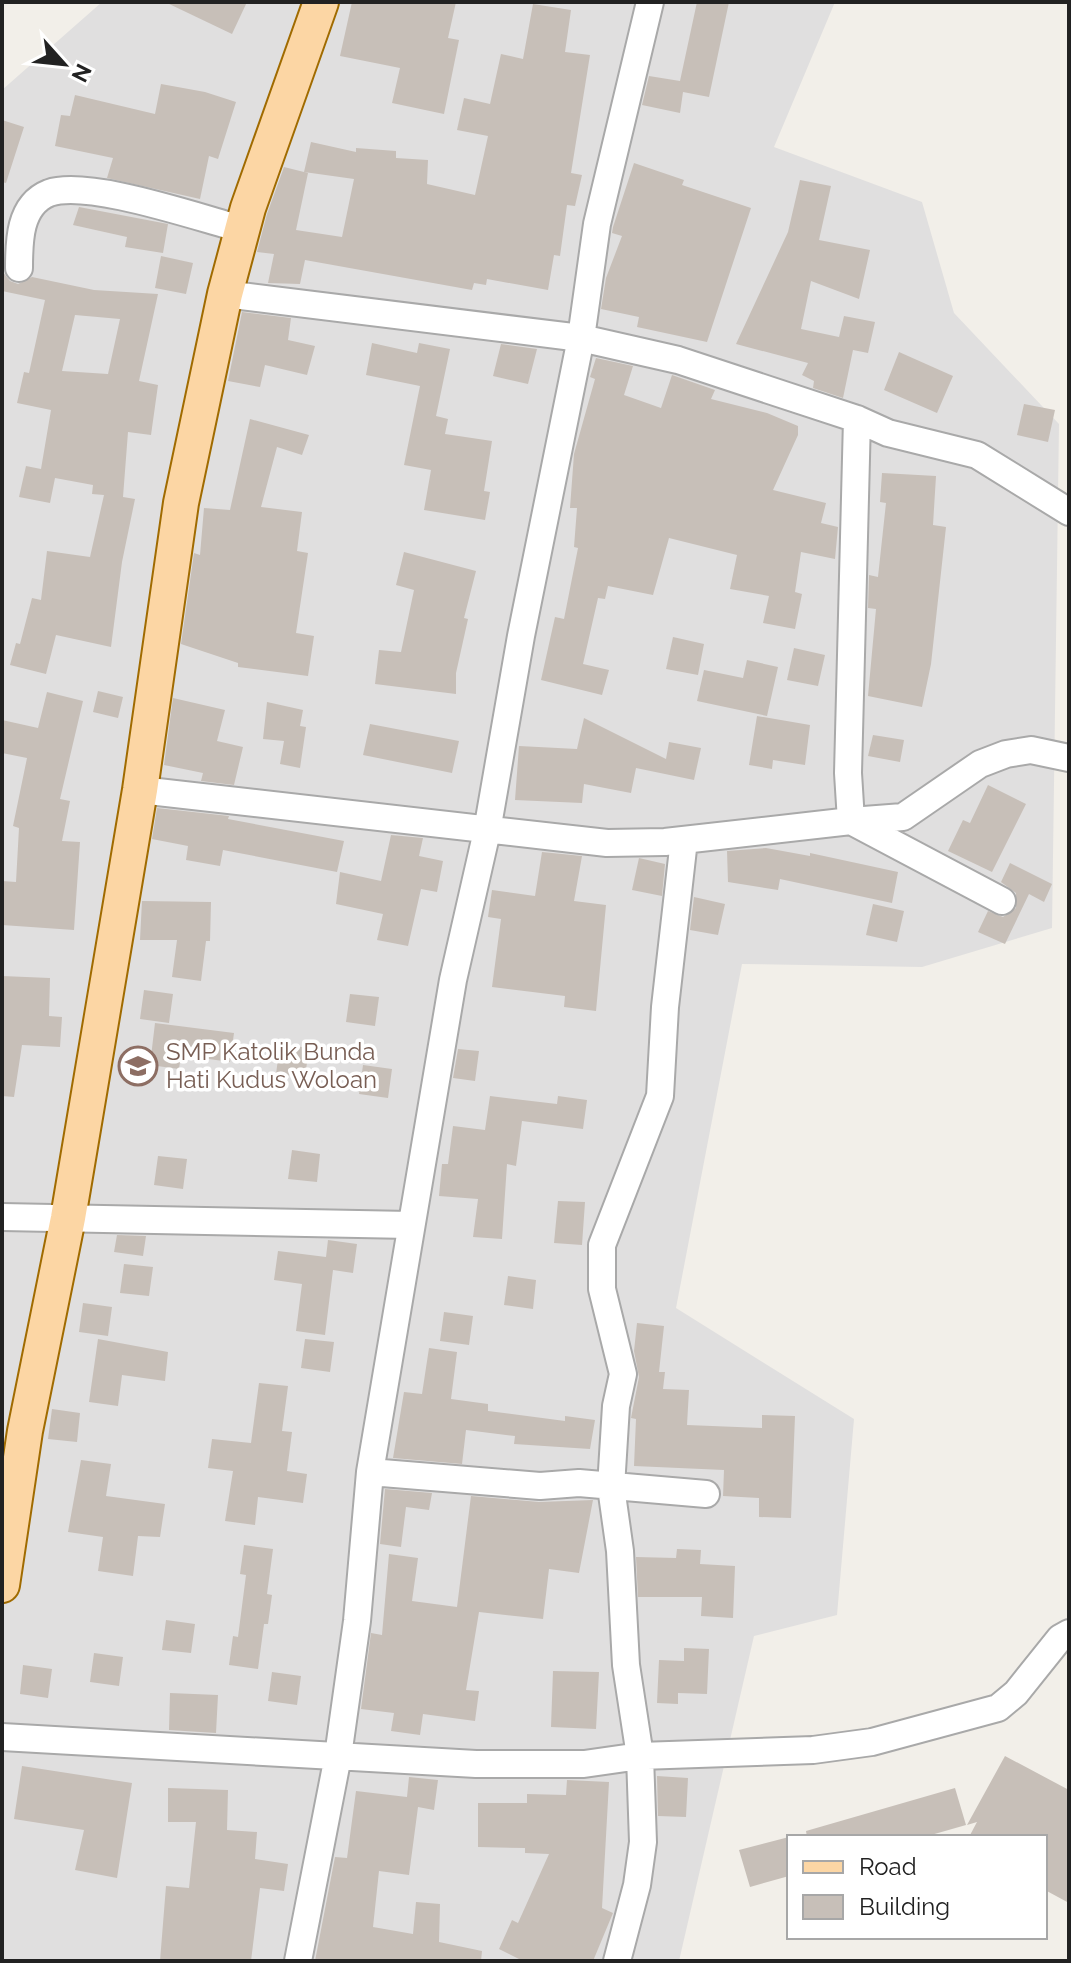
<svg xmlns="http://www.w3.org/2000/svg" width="1071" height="1963" viewBox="0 0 1071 1963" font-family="Raleway,sans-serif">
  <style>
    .residential { fill: #e0dfdf }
    .building { fill: #c7bfb8; fill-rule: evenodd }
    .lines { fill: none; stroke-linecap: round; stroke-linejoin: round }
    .minor-casing { stroke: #a9a9a9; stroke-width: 30 }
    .major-casing { stroke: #a06b00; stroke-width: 38 }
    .minor { stroke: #fff; stroke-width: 26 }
    .major { stroke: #fcd6a4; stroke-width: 34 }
    .labels { text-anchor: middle; stroke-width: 7; stroke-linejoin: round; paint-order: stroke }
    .education-label { font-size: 24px; fill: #785e54; stroke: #fff; text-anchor: start }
  </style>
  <rect width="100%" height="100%" fill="#f2efe9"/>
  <!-- residential -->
  <path class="residential" d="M102,2H835L774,147L922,202L954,313L1059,424L1052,928L922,967L742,964L676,1308L854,1419L837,1615L754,1636L679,1961H2V90Z"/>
  <!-- building -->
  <path class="building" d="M165,2H247L232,34Z
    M352,2H456L448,38L459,40L444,114L392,103L400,68L340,56Z
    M697,2H729L709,97L683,92L680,113L642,105L649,76L680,81Z
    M533,4L571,10L565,52L590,55L571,173L582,175L575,206L567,205L560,256L554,255L548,290L487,279L486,285L474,283L472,290L305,260L300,284L268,283L274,254L257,252L267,214L284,167L304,172L311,142L356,152V148L396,151V158L428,160L427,184L475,195L488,136L457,130L464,98L490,104L501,54L523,59ZM304,172L354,179L342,237L296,230L308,173Z
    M161,84L205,92L236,102L218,159L209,156L200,199L107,178L113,158L55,146L61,115L70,116L75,95L155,114Z
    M2,120L24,127L6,183L2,182Z
    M634,163L684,180L682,185L751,208L707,342L637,327L639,317L601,309L606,278L622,236L612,233L613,227Z
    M800,180L831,186L819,240L870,250L859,299L811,281L801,329L839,337L844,316L875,322L868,353L853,350L843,398L813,388L814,381L802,375L808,363L736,344L788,232Z
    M79,207L168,224L163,253L125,247L127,237L73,225Z
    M161,256L193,263L186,294L155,288Z
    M2,271L10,281L18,284L32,277L94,290L158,294L139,381L158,385L151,435L128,432L123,497L135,499L122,562L111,647L56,635L46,674L10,665L16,643L20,644L32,598L41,600L47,551L90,557L104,495L92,494L93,485L55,478L50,503L19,497L26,466L41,469L51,410L17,403L24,372L29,373L45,300L2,291ZM75,315L120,319L108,374L62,371Z
    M242,312L291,318L288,340L315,346L307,375L265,365L260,387L228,381Z
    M372,343L417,353L419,343L450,349L436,416L448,419L445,434L492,441L484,491L490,492L485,520L424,510L431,470L404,465L420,386L366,375Z
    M501,344L537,349L528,384L493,376Z
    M899,352L953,376L937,413L884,390Z
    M596,358L633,366L624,395L661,408L672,375L715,390L711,399L767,413L798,426V435L773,490L826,503L821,523L838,527L835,559L801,552L795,592L802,594L795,629L763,623L769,596L730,589L737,555L669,538L653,595L608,586L605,599L598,598L583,664L609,670L602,695L541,680L555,617L564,619L578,548L574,547L577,508H570L574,454L595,379L590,377Z
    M1024,404L1055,410L1048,442L1017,435Z
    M250,419L309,435L302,455L277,447L261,507L302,512L297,551L308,553L296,633L314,636L308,676L238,667V663L181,644L194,553L200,555L204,508L230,510Z
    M882,473L936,476L933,525L946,527L931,664L922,707L868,696L876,609L868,608L869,575L878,577L886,503L880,502Z
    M404,552L476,571L464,618L468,619L456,673V694L375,684L379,650L401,652L414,590L396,585Z
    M673,637L704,644L698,675L666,669Z
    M794,648L825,655L818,686L787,680Z
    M747,660L778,667L767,716L697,701L704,670L743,678Z
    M98,691L123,697L118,718L93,712Z
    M47,692L83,701L60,799L70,801L62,841L80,842L74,930L2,925V881L16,882L19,828L13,826L27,758L2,753V720L38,728Z
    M173,698L225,710L217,741L243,747L234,785L201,781L203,773L164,765Z
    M267,702L303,710L300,726L306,727L300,768L280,764L284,741L263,739Z
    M757,716L810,725L805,765L773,760L772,769L749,765Z
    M584,718L666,759L669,742L701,748L694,780L636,768L631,793L584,784L582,803L515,800L519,746L577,749Z
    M370,724L459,741L452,773L363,755Z
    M873,735L904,740L900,762L868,756Z
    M988,785L1026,804L992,872L948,851L963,820L970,823Z
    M157,808L229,816L228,819L344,841L337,872L223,850L220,866L186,860L188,846L152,839Z
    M391,835L423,838L419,856L443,861L437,892L421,889L408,946L377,940L383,914L336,904L340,872L381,881Z
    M766,848L810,856V853L898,872L892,903L780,879L778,890L728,882L727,851Z
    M542,852L582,856L574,901L606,905L596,1011L564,1007L565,996L492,987L501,919L488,917L492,890L535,896Z
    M639,858L665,864L662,896L632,890Z
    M1010,863L1052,884L1044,902L1029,894L1005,944L978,932L988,911L1003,917L1016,908V893L1001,882Z
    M694,897L725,904L718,935L690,930Z
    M142,901L211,902L210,941H206L201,981L172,977L177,940H140Z
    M873,904L904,911L897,942L866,935Z
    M2,976L50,978L49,1016L62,1017L60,1047L22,1045L14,1097L2,1096Z
    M144,990L173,994L169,1023L140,1019Z
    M350,994L379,997L375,1026L346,1022Z
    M155,1023L234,1033L230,1062L181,1055L179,1069L150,1065Z
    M280,1044L309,1048L305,1077L276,1074Z
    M458,1049L479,1051L475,1081L453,1078Z
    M363,1065L392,1069L388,1098L359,1094Z
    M490,1096L557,1104L558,1096L587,1100L583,1129L522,1121L516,1166L507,1164L502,1239L473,1237L478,1199L439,1196L442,1164H448L453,1126L485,1130Z
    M292,1150L320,1154L317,1182L288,1179Z
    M158,1156L187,1159L183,1189L154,1185Z
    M558,1201L585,1202L582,1245L554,1243Z
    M117,1235L146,1236L143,1256L114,1252Z
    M328,1240L357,1244L353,1273L333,1270L325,1335L296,1331L302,1284L274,1280L278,1251L326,1257Z
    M124,1264L153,1267L149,1296L120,1293Z
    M508,1276L536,1280L533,1309L504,1305Z
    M83,1303L112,1307L108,1336L79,1332Z
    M444,1312L473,1316L469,1345L440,1341Z
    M637,1323L664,1326L659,1372H665L663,1389L689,1390L687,1425L762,1428V1415L795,1416L791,1518L759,1517V1498L723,1496L724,1470L634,1466L636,1419L631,1418L639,1377L634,1351Z
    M98,1339L168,1352L165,1381L122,1375L118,1406L89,1402Z
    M305,1339L334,1342L330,1372L301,1368Z
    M429,1348L457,1352L451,1399L488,1404V1411L565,1421V1416L595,1420L590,1449L514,1444L515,1436L466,1430L462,1464L393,1458L404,1392L422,1394Z
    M259,1383L288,1386L282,1431L292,1432L287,1471L307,1474L303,1503L258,1497L255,1525L225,1521L233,1471L208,1468L212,1439L251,1443Z
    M52,1409L80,1413L77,1442L48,1439Z
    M81,1460L111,1464L106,1496L165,1504L160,1537L138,1536L133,1576L98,1571L103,1537L68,1532Z
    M385,1489L432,1493L429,1510L406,1507L401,1547L380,1544Z
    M471,1496L539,1502L593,1500L579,1573L549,1569L543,1619L479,1612L466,1690L479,1691L475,1721L423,1714L420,1735L391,1731L394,1713L361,1709L371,1633L382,1635L389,1554L418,1558L412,1601L457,1607Z
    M244,1545L273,1549L267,1594L272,1595L268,1624H264L258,1669L229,1665L233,1636L238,1637L246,1575L240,1574Z
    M677,1549L701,1550L700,1564L735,1566L733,1618L701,1616L702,1597H638L636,1557L676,1558Z
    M166,1620L195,1624L191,1653L162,1650Z
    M684,1648L709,1649L707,1694L678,1693V1704L657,1703L659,1660L684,1661Z
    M94,1653L123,1657L119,1686L90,1682Z
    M23,1665L52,1669L48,1698L20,1694Z
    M553,1671L599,1672L596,1729L551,1727Z
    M272,1672L301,1676L297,1705L268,1701Z
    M170,1693L218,1695L216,1733L169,1730Z
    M1005,1756L1069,1790V1903L1045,1890V1837H969L977,1822L967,1825Z
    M22,1766L132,1783L117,1878L75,1870L84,1830L14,1819Z
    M657,1776L688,1778L686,1817L658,1816Z
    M409,1777L438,1780L434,1810L418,1807L409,1875L379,1871L373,1927L413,1934L416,1902L440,1904L439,1942L482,1951L481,1961H315L335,1857L347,1858L356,1791L407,1797Z
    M567,1780L609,1782L602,1908L613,1913L593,1961H523L499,1949L512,1920L518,1923L549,1854L525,1853V1848L478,1847V1803H527V1794L566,1795Z
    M168,1788L228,1790L227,1830L257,1832L255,1859L288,1864L284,1891L260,1888L251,1961H160L166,1886L189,1888L196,1822H168Z
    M955,1788L966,1825L924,1837H807L806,1831Z
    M789,1837V1876L750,1887L739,1850Z"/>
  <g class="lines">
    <!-- minor casing -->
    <g class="minor-casing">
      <path id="minor" d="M19,268C19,242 19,205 49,193C88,179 199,218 242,229
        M225,294L581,338L678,360L857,419L888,433L977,455L1069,512
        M857,419L848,773L851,821L903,817L980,764L1006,754L1031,750L1069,758
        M140,790L607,843L665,842L851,821L1002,901
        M2,1217L410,1225
        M370,1472L540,1486L579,1483L706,1494
        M2,1737L476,1764H584L640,1756L813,1750L872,1742L998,1708L1016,1693L1060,1638L1069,1633
        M298,1961L338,1756L357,1621L370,1472L453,980L487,831L521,636L581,338L597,224L650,2
        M617,1961L637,1885L643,1842L640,1756L626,1665L620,1551L611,1487L616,1406L623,1374L602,1289V1245L660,1096L665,1007L684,840"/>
    </g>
    <!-- major casing -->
    <g class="major-casing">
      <path id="major" d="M2,1585L25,1431L68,1218L140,790L181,503L225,294L248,208L321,2"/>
    </g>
    <!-- minor -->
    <use href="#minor" class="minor"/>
    <!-- major -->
    <use href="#major" class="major"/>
  </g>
  <!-- icons -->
  <defs>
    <g id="school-ring" transform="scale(2)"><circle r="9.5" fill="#fff" stroke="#8d6e63" stroke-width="1.5"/><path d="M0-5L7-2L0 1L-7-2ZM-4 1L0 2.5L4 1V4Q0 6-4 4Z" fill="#8d6e63"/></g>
  </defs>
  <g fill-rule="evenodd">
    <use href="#school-ring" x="138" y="1066"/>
  </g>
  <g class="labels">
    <!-- education labels -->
    <g class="education-label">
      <text x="166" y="1060">SMP Katolik Bunda<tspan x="166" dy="28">Hati Kudus Woloan</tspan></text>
    </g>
  </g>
  <!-- border -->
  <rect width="1071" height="1963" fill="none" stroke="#222222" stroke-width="8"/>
  <!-- legend -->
  <rect x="787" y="1835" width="260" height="104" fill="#ffffff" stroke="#a7a7a7" stroke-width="2"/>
  <rect x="803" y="1861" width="40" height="12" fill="#fcd6a4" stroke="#a7a7a7" stroke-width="2"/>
  <text x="859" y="1875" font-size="24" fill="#222222">Road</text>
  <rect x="803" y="1895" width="40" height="24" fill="#c7bfb8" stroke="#a7a7a7" stroke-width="2"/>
  <text x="859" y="1915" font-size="24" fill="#222222">Building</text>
  <!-- north arrow -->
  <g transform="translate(64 64) rotate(117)" stroke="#ffffff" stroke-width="6" paint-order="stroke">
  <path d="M0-6L14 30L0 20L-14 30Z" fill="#222222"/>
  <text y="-12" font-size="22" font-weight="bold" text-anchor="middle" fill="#222222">N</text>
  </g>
</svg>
